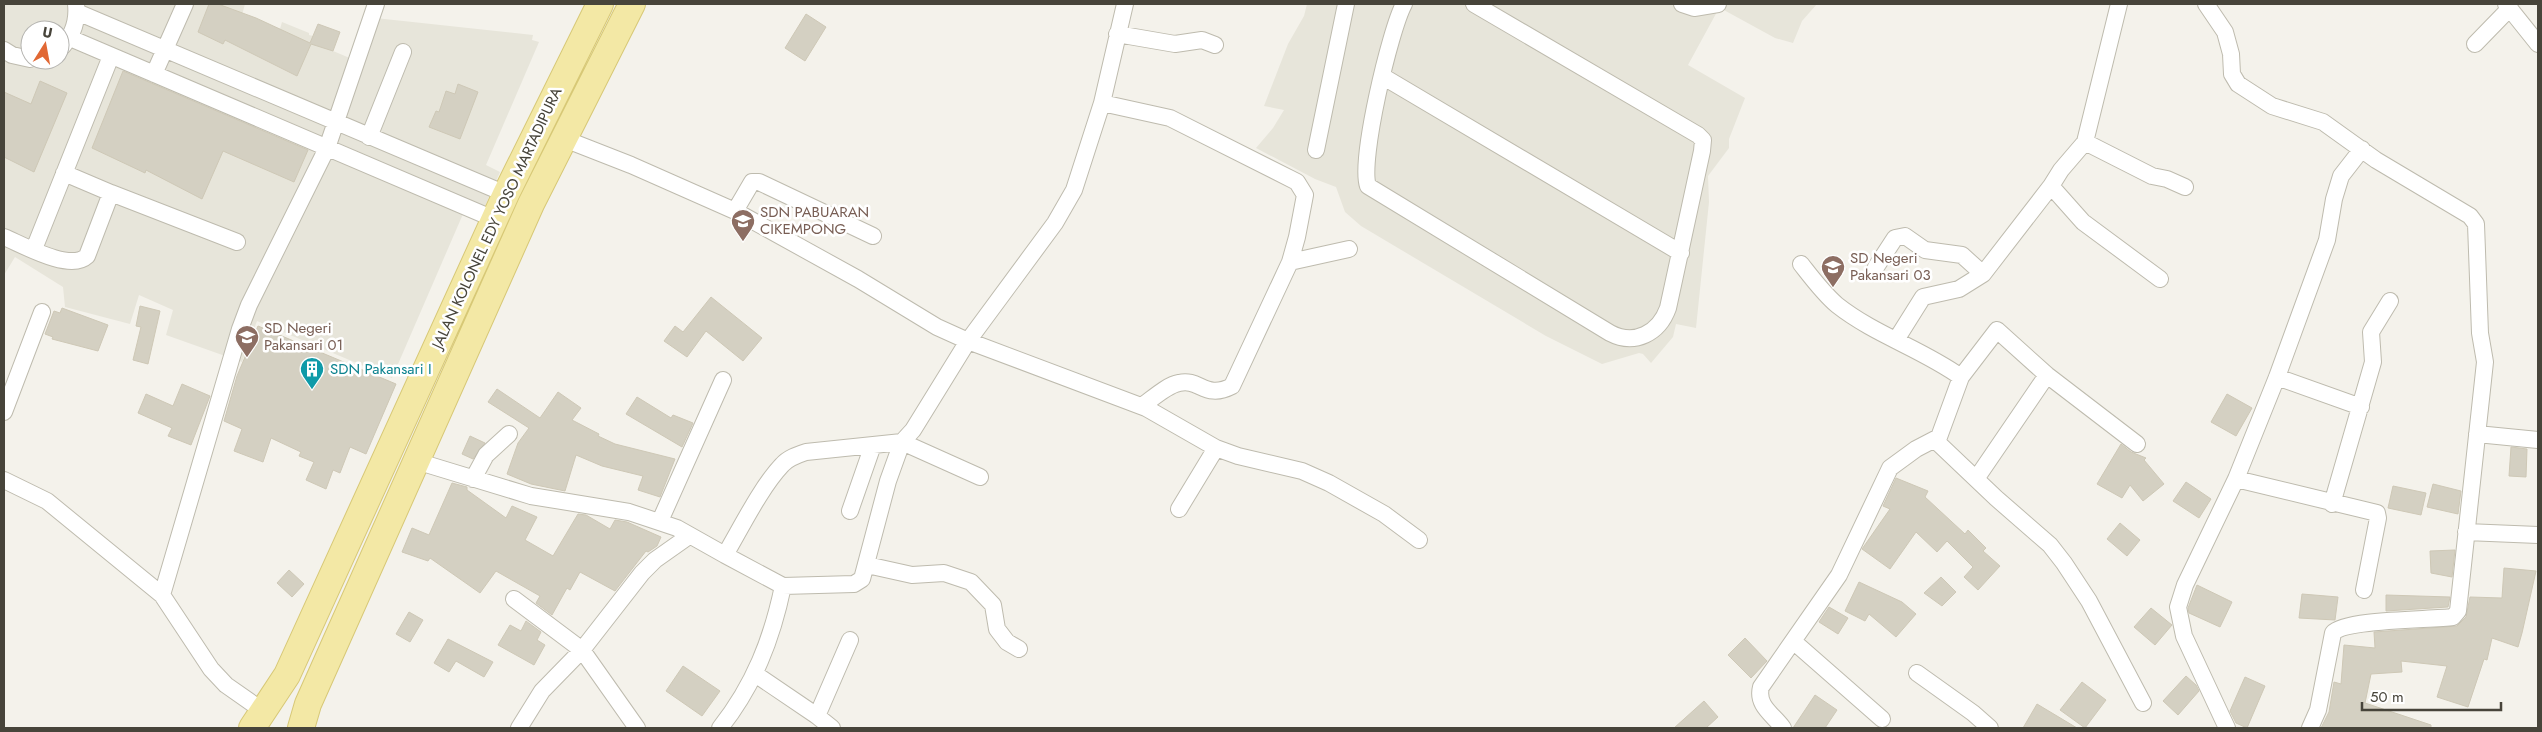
<svg xmlns="http://www.w3.org/2000/svg" width="2542" height="732" viewBox="0 0 2542 732" font-family="Jost,sans-serif">
  <style>
    .residential { fill: #e7e5da; fill-rule: evenodd }
    .building { fill: #d4d0c2; stroke: #cec8b6 }
    .lines { fill: none; stroke-linecap: round; stroke-linejoin: round }
    .minor-casing { stroke: #bebbae; stroke-width: 18 }
    .primary-casing { stroke: #d7c876; stroke-width: 28 }
    .minor { stroke: #fff; stroke-width: 16 }
    .primary { stroke: #f3e8a5; stroke-width: 26 }
    .labels { text-anchor: middle; stroke-width: 5; stroke-linejoin: round; paint-order: stroke }
    .education-label { font-size: 15px; fill: #785e54; stroke: #fff; text-anchor: start }
    .street-label { font-size: 15px; fill: #47443a; stroke: #fff }
    .culture-label { font-size: 15px; fill: #0d838f; stroke: #fff; text-anchor: start }
  </style>
  <rect width="100%" height="100%" fill="#f4f2eb"/>
  <!-- residential -->
  <path class="residential" d="M4,4H245L242,15L280,29L282,22L309,33V35L313,36L312,42L352,59L366,17L533,35L532,40L539,42L486,165L500,172L479,220L463,214L392,378L257,321L242,362L166,335L173,310L139,295L130,324L65,307L63,287L15,257L4,275ZM30,30H60V60H30Z
    M1307,4H1817L1802,21L1793,43L1775,38L1722,9L1718,10L1688,65L1745,98L1729,139V148L1708,176L1709,202L1696,328L1676,324L1673,337L1651,363L1643,354L1639,353L1602,364L1546,336L1361,226L1345,212L1336,187L1315,179L1256,148L1273,128L1284,110L1264,106L1288,44L1304,16Z"/>
  <!-- building -->
  <path class="building" d="M209,4H218L256,18L310,43L318,24L340,32L333,51L311,44L297,76L225,40L223,44L198,32Z
    M806,14L826,27L805,61L785,48Z
    M123,71L308,150L294,182L223,151L202,199L146,170L145,173L92,148Z
    M40,81L67,93L34,172L4,157V92L31,104Z
    M458,84L478,92L460,139L429,127L436,111L439,112L446,91L455,94Z
    M711,297L762,338L743,361L706,331L687,357L664,341L675,326L683,332Z
    M140,306L160,311L148,364L133,360L141,327L136,326Z
    M62,308L108,325L98,351L52,339L53,337L45,334L54,311L60,313Z
    M258,326L396,384L366,454L350,447L340,473L333,470L326,489L306,480L314,462L299,456L301,452L271,438L263,462L234,451L242,429L224,421L237,376Z
    M182,384L210,396L191,445L168,436L172,428L138,413L146,394L173,406Z
    M497,389L540,418L558,392L581,408L572,420L599,434L598,436L615,444L675,459L660,497L638,490L643,476L602,466L576,455L565,491L531,484L507,474L518,443L529,428L488,402Z
    M2227,394L2252,408L2236,436L2211,422Z
    M637,397L671,418L673,415L693,423L682,447L626,414Z
    M470,436L485,443L473,459L462,454Z
    M2121,444L2131,452L2146,458L2144,460L2164,484L2143,501L2130,485L2122,498L2097,484Z
    M2511,447L2527,449L2526,477L2509,476Z
    M1896,478L1928,491L1925,497L1965,534L1968,530L1986,548L1983,551L2000,566L1978,590L1964,577L1973,567L1947,541L1937,552L1916,532L1890,569L1862,549L1890,509L1883,506Z
    M2186,482L2211,499L2199,518L2173,501Z
    M452,483L467,487V490L506,518L512,506L537,517L525,540L553,556L578,514L586,515L610,529L615,520L627,522L661,537L657,546L648,552L646,551L615,591L580,572L570,590L567,588L552,615L536,603L540,596L496,571L480,593L430,558L428,561L402,552L412,528L429,535Z
    M2433,484L2461,491L2458,514L2427,507Z
    M2393,486L2426,493L2421,515L2388,508Z
    M2120,523L2140,540L2127,556L2107,539Z
    M2455,550L2452,577L2431,573L2430,551Z
    M2504,568L2536,571L2522,633L2518,647L2492,638L2487,660L2484,659L2468,707L2437,697L2447,666L2401,661L2402,672L2371,674L2365,703L2431,725V728H2321L2329,712L2334,682L2341,684L2344,645L2375,648L2374,632L2457,626L2466,617L2470,597L2502,598Z
    M289,570L304,584L292,597L277,583Z
    M1941,577L1956,592L1942,606L1924,593Z
    M1859,582L1902,602L1916,614L1896,637L1869,614L1865,621L1845,611Z
    M2197,585L2232,602L2220,627L2189,613L2188,608Z
    M2302,594L2338,597L2335,620L2299,618Z
    M2386,595L2450,597L2448,607L2386,611Z
    M1829,607L1848,618L1838,634L1819,622Z
    M2151,608L2172,625L2155,645L2134,627Z
    M409,612L423,620L410,642L396,634Z
    M526,621L541,632L537,640L545,645L534,665L498,645L510,625L521,631Z
    M1745,638L1767,661L1751,678L1728,655Z
    M448,639L493,662L484,677L456,661L449,672L434,663Z
    M683,666L720,691L702,716L666,691Z
    M2186,676L2196,685L2199,691L2178,715L2163,701Z
    M2245,677L2265,686L2247,728L2236,723L2230,711Z
    M2082,682L2106,700L2085,728L2060,710Z
    M1815,695L1837,710L1825,728H1793Z
    M1704,701L1718,717L1706,728H1674Z
    M2037,704L2077,728H2023Z"/>
  <g class="lines">
    <!-- minor casing -->
    <g class="minor-casing">
      <path id="minor" d="M1404,4C1390,30 1359,161 1368,186L1610,333C1635,346 1659,333 1668,308L1702,151L1703,140L1698,135L1474,4
        M1682,4L1694,8L1718,4
        M2206,4L2225,32L2231,54L2232,74L2238,84L2272,106L2323,122L2376,160L2470,216L2476,224L2480,333L2485,362L2458,611L2453,617C2430,620 2345,619 2333,633L2318,710L2310,728
        M2506,4L2538,44
        M77,12L506,194
        M1117,34L1175,44L1202,40L1215,45
        M70,38L494,219
        M2475,44L2510,8
        M60,49C73,36 78,22 76,4
        M4,50L12,55L30,59
        M154,74L185,4
        M1382,76L1681,253
        M1102,103L1170,118L1297,182L1305,195L1297,237L1290,262L1232,386C1205,400 1200,378 1179,383C1167,385 1152,399 1142,406
        M369,137L403,52
        M562,138L631,165L735,211L858,279L937,327L968,341L1146,408L1216,448L1238,456L1302,471L1329,483L1384,514L1419,540
        M2085,142L2119,4
        M1316,150L1346,4
        M64,173L111,193
        M735,211L752,182H759L873,236
        M4,237C23,245 70,272 87,256L111,193L237,242
        M34,249L111,56
        M1290,262L1349,249
        M1801,264C1812,278 1823,293 1837,305C1875,335 1922,349 1961,377
        M1876,267L1895,238L1905,236L1925,250L1962,255L1983,274
        M2160,279L2083,222L2051,186L2061,170L2085,142L2152,176L2167,179L2185,187
        M1896,340L1923,297L1959,289L1983,274L2051,186
        M2277,377L2361,407
        M4,412L42,312
        M2477,434L2538,440
        M1936,441L1996,498L2050,545L2064,563L2089,601L2143,703
        M416,461L531,496L629,512L677,528L725,555C741,528 761,487 782,465C788,458 797,455 806,452L902,442L913,430L968,341L1055,223L1074,190L1102,103L1125,4
        M473,479L486,455L509,434
        M1976,479L2047,375
        M2236,479L2377,513L2378,518L2364,590
        M4,480L47,501L162,595L211,669L226,685L263,711
        M2332,504L2373,362L2371,332L2390,301
        M1179,509L1216,448
        M850,511L873,445
        M660,521L723,380
        M2466,532L2538,535
        M725,555L783,586
        M867,565L912,575L944,573L971,582L993,605L997,629L1007,642L1019,649
        M162,595L240,329L249,305L327,148L376,4
        M514,599L582,650L637,728
        M1793,641L1882,719
        M1917,673L1973,713L1990,728
        M755,674L817,716L832,728
        M817,716L850,640
        M519,728L542,691L582,650L642,573L655,560L689,536
        M720,728C754,685 772,639 783,586L854,584L862,579L888,481L902,442L980,477
        M1783,728C1774,715 1756,706 1761,687L1839,575L1890,468L1916,449L1939,437L1961,377L1997,330L2047,375L2137,444
        M2227,728L2184,636L2178,607L2185,585L2236,479L2277,377L2327,240L2334,199L2341,176L2362,149"/>
    </g>
    <!-- primary casing -->
    <g class="primary-casing">
      <path id="primary" d="M252,728L287,675L506,194L600,4
        M301,728L308,704L531,204L632,4"/>
    </g>
    <!-- minor -->
    <use href="#minor" class="minor"/>
    <!-- primary -->
    <use href="#primary" class="primary"/>
  </g>
  <!-- icons -->
  <defs>
    <g id="school-pin" transform="scale(1.25)"><path d="M0 17L-7.5 6A9.5 9.5 0 1 1 7.5 6Z" fill="#8d6e63" stroke="#fff"/><path d="M0-5L7-2L0 1L-7-2ZM-4 1L0 2.5L4 1V4Q0 6-4 4Z" fill="#fff"/></g>
    <g id="building-pin" transform="scale(1.25)"><path d="M0 17L-7.5 6A9.5 9.5 0 1 1 7.5 6Z" fill="#0f9aa8" stroke="#fff"/><path d="M-4-6H4V6H1V3H-1V6H-4ZM-2.5-4.3h1.7v1.8h-1.7ZM.8-4.3h1.7v1.8H.8ZM-2.5-1h1.7V.8h-1.7ZM.8-1h1.7V.8H.8Z" fill="#fff"/></g>
  </defs>
  <g fill-rule="evenodd">
    <use href="#school-pin" x="743" y="221"/>
    <use href="#school-pin" x="1833" y="267"/>
    <use href="#school-pin" x="247" y="337"/>
    <use href="#building-pin" x="312" y="369"/>
  </g>
  <g class="labels">
    <!-- education labels -->
    <g class="education-label">
      <text x="760" y="217">SDN PABUARAN<tspan x="760" dy="17">CIKEMPONG</tspan></text>
      <text x="1850" y="263">SD Negeri<tspan x="1850" dy="17">Pakansari 03</tspan></text>
      <text x="264" y="333">SD Negeri<tspan x="264" dy="17">Pakansari 01</tspan></text>
    </g>
    <!-- street labels -->
    <g class="street-label">
      <text transform="translate(497 218) rotate(-65)" y="5">JALAN KOLONEL EDY YOSO MARTADIPURA</text>
    </g>
    <!-- culture labels -->
    <g class="culture-label">
      <text x="330" y="374">SDN Pakansari I</text>
    </g>
  </g>
  <!-- border -->
  <rect width="2542" height="732" fill="none" stroke="#47443a" stroke-width="10"/>
  <!-- north arrow -->
  <g transform="translate(45 45) rotate(11)"><circle r="24" fill="#ffffff" stroke="#b5b4b0"/>
  <path d="M0-4L9 19L0 12L-9 19Z" fill="#e16834"/>
  <text y="-8" font-size="14" font-weight="bold" text-anchor="middle" fill="#47443a">U</text>
  </g>
  <!-- scale -->
  <path d="M2362 702v8h139v-8" fill="none" stroke="#47443a" stroke-width="2.5"/>
  <text x="2370" y="702" font-size="15" fill="#47443a" stroke="#ffffff" stroke-width="4" paint-order="stroke">50 m</text>
</svg>
